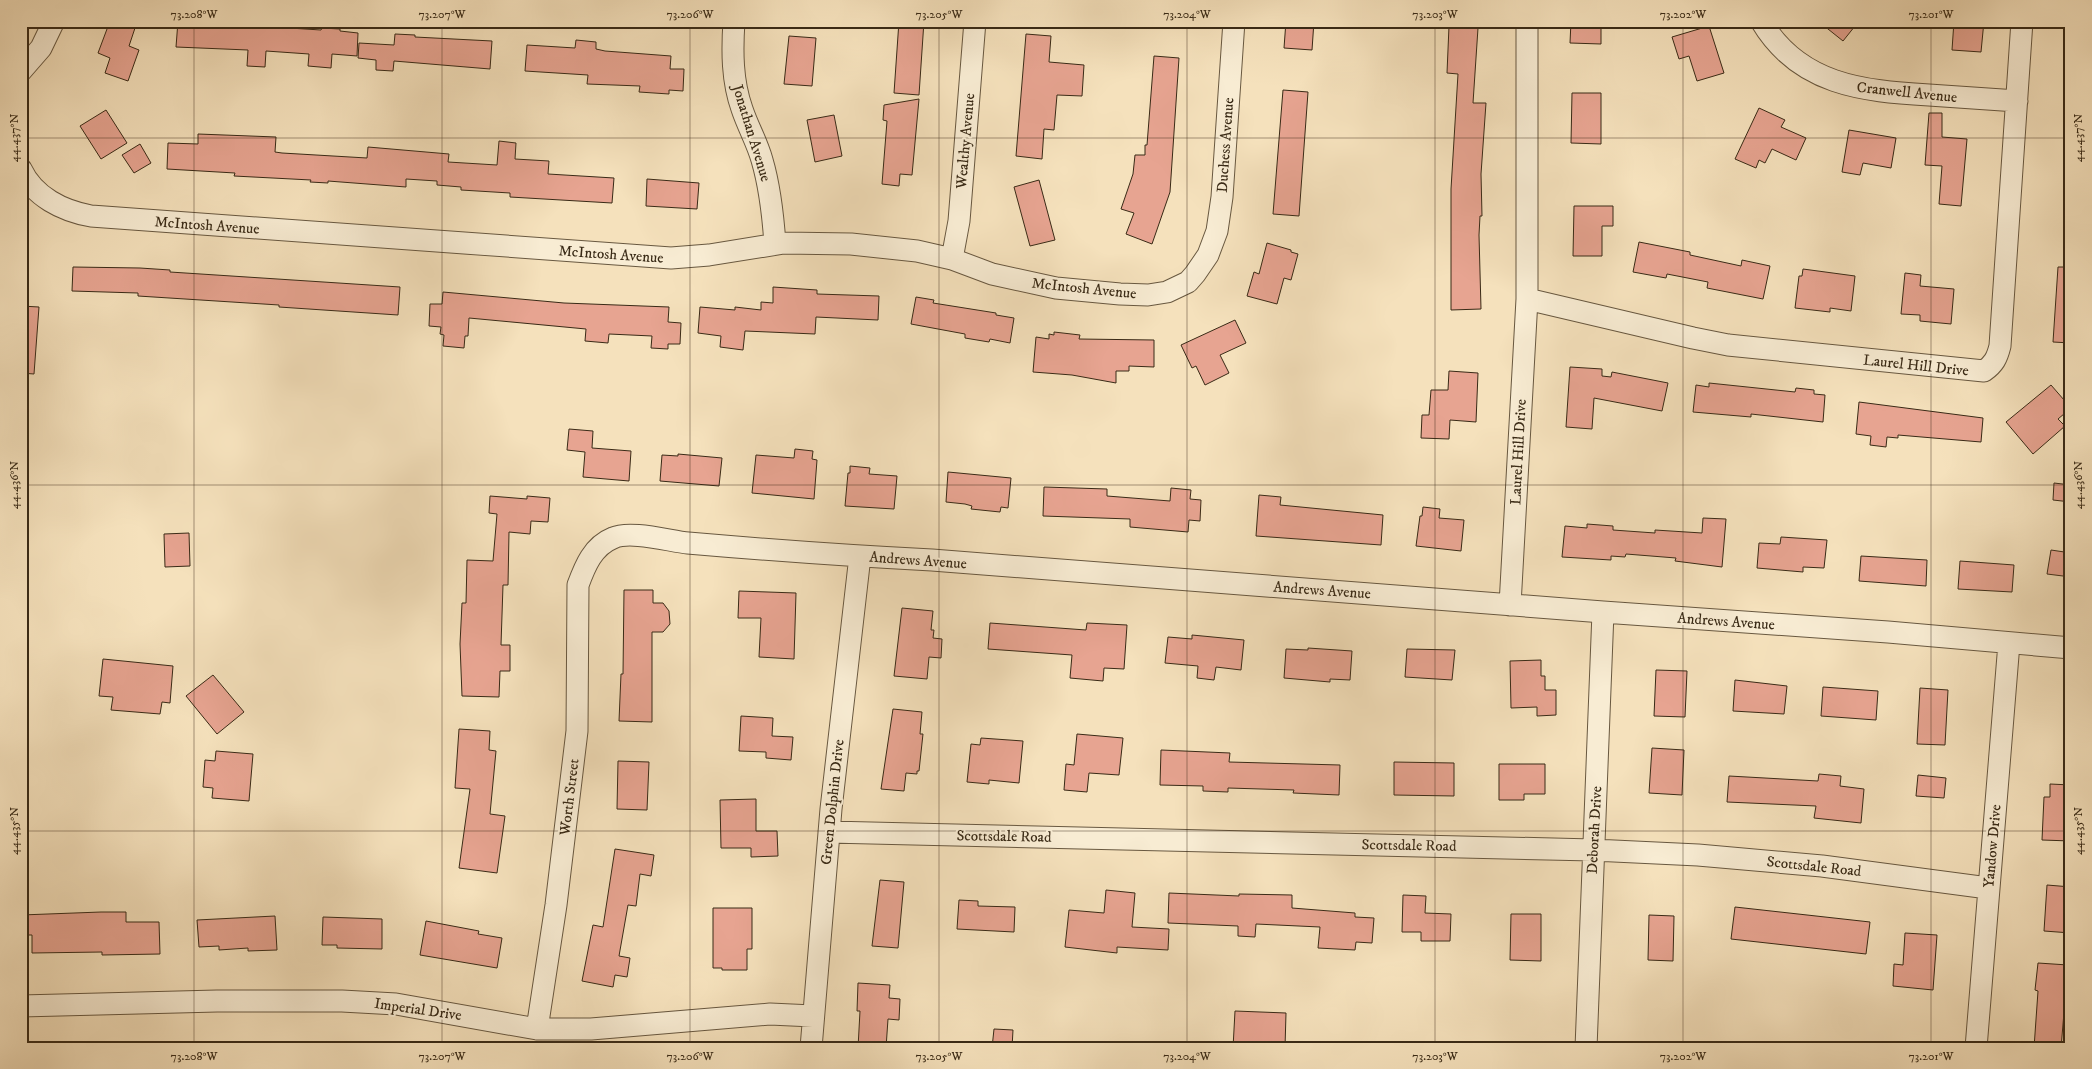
<svg xmlns="http://www.w3.org/2000/svg" width="2092" height="1069" viewBox="0 0 2092 1069" font-family="'IM FELL DW Pica',serif">
  <style>
    .building { fill: #e7a491; stroke: #392a16 }
    .lines { fill: none; stroke-linecap: round; stroke-linejoin: round }
    .minor-casing { stroke: #685840; stroke-width: 23 }
    .minor { stroke: #f8ecd3; stroke-width: 21 }
    .ticks { fill: none; stroke: #392a16; stroke-width: 1; stroke-opacity: 0.45 }
    .labels { text-anchor: middle; stroke-width: 4; stroke-linejoin: round; paint-order: stroke }
    .street-label { font-size: 15px; fill: #392a16; stroke: #f8ecd3 }
    .neatline { fill: none; stroke: #392a16; stroke-width: 2 }
    .ticks-label { font-size: 12px; text-anchor: middle; fill: #392a16 }
  </style>
  <rect width="100%" height="100%" fill="#f5e1bc"/>
  <filter id="stains"><feTurbulence type="fractalNoise" baseFrequency=".004" numOctaves="4"/><feColorMatrix values="0 0 0 0 .2 0 0 0 0 .09 0 0 0 0 .02 0 0 0 .5 -.17"/></filter>
  <radialGradient id="worn" r=".72"><stop offset=".6" stop-color="#630" stop-opacity="0"/><stop offset="1" stop-color="#630" stop-opacity=".3"/></radialGradient>
  <!-- building -->
  <path class="building" d="M110,21H117L135,28L129,46L139,50L128,81L105,73L110,58L98,53Z
    M178,21L321,30L322,28L340,29V31L358,33L357,56L332,54L331,68L308,66L309,54L266,51L265,67L247,66L248,50L176,47Z
    M899,21H924L919,95L894,93Z
    M1286,21H1314L1312,50L1284,48Z
    M1571,21H1601V44L1570,43Z
    M1818,21H1859L1843,41Z
    M1954,21H1984L1981,52L1952,50Z
    M1449,26L1478,28L1473,103H1486L1481,174L1482,216H1480L1479,235L1481,309L1451,310V189L1458,74L1447,73Z
    M1709,26L1724,73L1697,81L1689,56L1679,59L1672,37Z
    M395,34L415,35V37L492,41L490,69L394,61L393,71L376,70V60L358,58L359,43L394,45Z
    M1026,34L1051,36L1049,62L1084,65L1082,96L1057,95L1054,130L1044,129L1042,159L1016,156Z
    M789,36L816,38L812,86L784,84Z
    M576,40L596,42V49L605,51L671,56L670,69H684L683,91L669,90V94L639,92L640,86L587,84L588,75L525,71L527,45L575,48Z
    M1154,56L1179,58L1170,192L1152,244L1126,234L1134,213L1121,209L1133,174L1135,155H1145V145H1147Z
    M1283,90L1308,92L1299,216L1273,214Z
    M1572,93H1601V144L1571,143Z
    M919,99L912,175L900,174L899,186L882,184L887,121L883,120L884,105Z
    M1759,108L1785,120L1781,127L1806,138L1796,160L1772,149L1765,163L1759,160L1756,168L1735,159Z
    M106,110L127,143L101,159L80,126Z
    M1929,113H1942V137L1967,139L1961,206L1939,204L1942,166L1925,165Z
    M834,115L842,156L815,162L807,120Z
    M1849,130L1896,138L1891,168L1863,163L1860,175L1842,172Z
    M198,134L276,137L275,152L282,153L367,158L368,147L449,154L448,162L497,165L499,141L516,143L515,159L549,161L548,174L614,178L612,203L510,197V193L461,190V187L437,185V181L406,179V187L328,181V183L310,182L311,180L234,176L235,173L167,169L168,143L198,144Z
    M140,144L151,163L134,173L122,155Z
    M647,179L699,183L697,209L646,206Z
    M1039,180L1055,240L1030,246L1014,187Z
    M1574,206H1613V226H1602V256H1573Z
    M1639,242L1690,252V255L1741,266L1742,260L1770,266L1763,299L1707,288L1708,282L1667,274L1666,278L1633,272Z
    M1267,243L1291,250V252L1298,254L1291,280L1284,278L1277,304L1247,296L1254,272L1259,274Z
    M73,267L140,268L170,270V272L400,287L398,315L279,307V305L138,296V293L72,291Z
    M2058,267H2071V343L2053,342Z
    M1803,269L1855,276L1851,311L1830,308V312L1795,308L1799,276H1802Z
    M1905,273L1921,275L1920,286L1954,289L1951,324L1920,321V315L1901,314Z
    M773,287L817,290V294L879,296L878,320L816,317L815,334L745,331L743,350L720,347L721,336L698,333L700,307L735,310V307L761,310V302L773,303Z
    M443,292L564,303L669,307L668,322L681,323L680,344H668V349L651,348L652,336L609,334L608,343L585,341L586,329L469,318L468,336H465L464,348L443,346L444,335L440,334L441,327L429,326L430,304H442Z
    M916,297L934,300L933,303L996,313V315L1014,318L1010,343L990,339L989,342L965,338V334L911,324Z
    M21,306L39,307L34,374L21,373Z
    M1235,320L1246,343L1220,355L1229,373L1205,385L1196,366L1192,368L1181,345Z
    M1054,332L1080,335L1079,339L1154,340V367L1129,366V371H1116V383L1072,375L1033,372L1036,337L1049,339V334L1054,335Z
    M1570,367L1602,369V376L1611,377L1612,372L1668,383L1662,411L1594,398L1592,429L1566,427Z
    M1449,371L1478,373L1476,422L1450,420L1449,439L1421,438L1422,415H1429L1431,390H1448Z
    M1709,383L1795,392L1796,388L1814,390V394L1825,395L1823,422L1751,414V417L1693,412L1696,385L1709,387Z
    M2051,385L2071,408L2058,419L2065,426L2033,454L2006,422Z
    M1859,402L1983,418L1981,442L1898,435V438L1887,437L1886,447L1870,445L1871,436L1856,434Z
    M569,429L593,431L592,448L631,451L629,481L583,477L585,452L567,450Z
    M795,449L813,451L812,459L817,460L814,499L752,493L756,455L794,458Z
    M678,454L722,458L719,486L660,481L662,455L678,456Z
    M850,466L870,468L869,474L897,476L894,509L845,506L848,473H850Z
    M948,472L1011,478L1008,508L1001,507L1000,512L971,509L972,506L965,504L946,502Z
    M2054,483L2071,485V502L2053,500Z
    M1044,487L1107,489V496L1170,501L1171,488L1191,490L1190,499L1201,500L1200,521L1189,520L1188,532L1130,527V519L1043,516Z
    M1259,495L1281,497L1280,505L1383,515L1381,545L1256,536Z
    M490,496L527,499V496L550,498L548,522L531,521L530,534L509,532L508,585H503L501,645H510V671H500L499,697L462,696L460,644L462,603H466L467,560L493,561L497,514L489,513Z
    M1423,507L1440,509L1439,518L1464,520L1461,551L1416,546L1420,516H1422Z
    M1703,518L1726,519L1722,567L1675,561L1676,558L1626,554L1625,557L1611,556V560L1562,557L1565,526L1587,528V524L1613,526V530L1655,533V530L1702,533Z
    M189,533L190,566L165,567L164,534Z
    M1781,537L1827,540L1824,568L1803,567V572L1757,568L1759,543L1780,544Z
    M2051,550L2071,553V577L2047,574Z
    M1861,556L1927,560L1926,586L1859,581Z
    M1960,561L2014,565L2012,592L1958,589Z
    M624,590H653V603H663L669,611L670,624L663,632H652V722L619,721L621,674H623Z
    M739,591L796,593L794,659L759,657L761,618H738Z
    M902,608L933,611L931,630H934L933,638L942,639L941,658L929,657L927,679L894,676Z
    M990,623L1086,630L1087,623L1127,625L1124,669L1104,668L1103,681L1070,678L1072,655L988,649Z
    M1192,635L1244,640L1241,670L1216,667L1214,680L1197,678L1198,666L1165,663L1168,637L1192,639Z
    M1308,648L1352,651L1350,680L1330,679V682L1284,678L1286,649L1308,650Z
    M1407,649L1455,650L1452,680L1405,677Z
    M103,659L173,666L170,703L162,702L160,714L111,710L113,697L99,696Z
    M1541,660V676H1545V690H1556V715L1537,716V707L1511,708L1510,661Z
    M1656,670L1687,671L1685,717L1654,716Z
    M213,675L244,712L217,734L186,696Z
    M1735,680L1787,686L1784,714L1733,711Z
    M1823,687L1878,691L1876,720L1821,716Z
    M1920,688L1948,690L1945,745L1917,744Z
    M893,709L922,712L920,734H923L919,771H917V774L906,773L904,791L881,789Z
    M741,716L773,718L772,736L793,737L791,760L766,758V752L739,751Z
    M459,729L490,731L489,750L496,751L490,814L505,816L497,873L459,868L470,789L455,788Z
    M1077,734L1123,738L1119,775L1089,773L1087,792L1064,790L1066,764L1074,765Z
    M981,738L1023,741L1019,783L989,780V784L967,782L971,744L980,745Z
    M1652,748L1684,750L1682,795L1649,793Z
    M1161,750L1230,753L1229,762L1340,765L1339,795L1293,793L1294,790L1228,788V792L1203,791V786L1160,785Z
    M216,751L253,754L249,801L212,798L213,788L203,787L205,760L215,761Z
    M618,761L649,762L647,810L617,809Z
    M1394,762L1454,763V796L1394,795Z
    M1499,764H1545V794H1524V800H1499Z
    M1819,774L1841,776L1840,786L1864,789L1861,823L1814,818L1816,806L1727,802L1729,776L1818,781Z
    M1918,775L1946,778L1944,798L1916,796Z
    M2050,784L2071,785V841L2042,840L2044,797H2050Z
    M756,799V831H777L778,856L751,857V848H721L720,800Z
    M615,849L654,855L651,876L640,874L636,906L628,905L619,956L630,958L627,977L615,975L613,987L582,981L593,925L603,927Z
    M880,880L904,882L898,948L872,946Z
    M2047,885L2071,887V933L2044,931Z
    M1106,890L1135,893L1132,927L1169,929L1168,950L1117,947V953L1065,947L1069,910L1104,913Z
    M1169,893L1239,896V894L1292,895V908L1355,913V917L1374,918L1372,943L1356,942L1355,950L1318,948L1320,927L1256,924L1255,937L1238,936V926L1168,923Z
    M1403,895L1426,896L1425,913L1451,914L1450,941H1421V932H1402Z
    M959,900L978,901V906L1015,907L1014,932L957,929Z
    M1735,907L1870,922L1866,954L1731,939Z
    M713,908H752V949H747V970H722V968H713Z
    M101,912H126V922H159L160,954L102,955V952L32,953V935H21V915Z
    M1511,914H1541V961L1510,960Z
    M1649,915L1674,916L1673,961L1648,960Z
    M275,916L277,950L248,951V948L219,950V946L199,947L197,920Z
    M323,917L382,919V949L337,948V945H322Z
    M426,921L479,931L478,934L502,938L497,968L420,955Z
    M1905,933L1937,935L1933,990L1893,986L1894,964L1903,965Z
    M2038,963L2068,965L2061,1048H2034L2038,991L2035,990Z
    M858,983L890,985L889,998L900,999L899,1020L888,1019L886,1048H858L860,1011H857Z
    M1235,1011L1286,1013L1285,1048H1233Z
    M994,1029L1013,1030L1012,1048H992Z"/>
  <g class="lines">
    <!-- minor casing -->
    <g class="minor-casing">
      <path id="minor" d="M734,21C732,51 732,81 742,109C748,127 757,142 762,160C770,187 773,215 775,244
        M1761,21C1799,85 1862,91 1929,95C1958,97 1988,99 2017,101
        M21,71L41,48L54,21
        M21,169C34,197 63,211 91,216L671,258L709,255L784,243L851,244L917,251L952,259L992,274L1056,288L1120,294L1148,295L1167,292L1188,282L1195,274L1208,255L1217,231L1222,197L1234,21
        M952,259L959,221L975,21
        M1527,299L1693,338L1728,345L1984,371C1994,364 1997,358 2000,346L2022,21
        M1510,605L1527,299V21
        M829,832L1593,850L1698,855L1822,866L1988,888
        M21,1006L217,1001H342L396,1004L537,1029H591L770,1014L813,1016
        M537,1029L556,905L577,731L578,585C585,566 593,546 613,538C630,530 669,541 688,543C769,550 850,556 932,560L1603,612L1888,632L2071,648
        M811,1048L831,809L860,556
        M1586,1048L1603,612
        M1976,1048L2009,643"/>
    </g>
    <!-- minor -->
    <use href="#minor" class="minor"/>
  </g>
  <!-- ticks -->
  <path class="ticks" d="M194,21V1048M442,21V1048M690,21V1048M939,21V1048M1187,21V1048M1435,21V1048M1683,21V1048M1931,21V1048M21,138H2071M21,485H2071M21,831H2071"/>
  <g class="labels">
    <!-- street labels -->
    <g class="street-label">
      <text transform="translate(1907 92) rotate(6)" y="5">Cranwell Avenue</text>
      <text transform="translate(752 133) rotate(73)" y="5">Jonathan Avenue</text>
      <text transform="translate(965 141) rotate(-85)" y="5">Wealthy Avenue</text>
      <text transform="translate(1225 145) rotate(-86)" y="5">Duchess Avenue</text>
      <text transform="translate(207 225) rotate(4)" y="5">McIntosh Avenue</text>
      <text transform="translate(611 254) rotate(4)" y="5">McIntosh Avenue</text>
      <text transform="translate(1084 288) rotate(6)" y="5">McIntosh Avenue</text>
      <text transform="translate(1916 365) rotate(6)" y="5">Laurel Hill Drive</text>
      <text transform="translate(1518 452) rotate(-87)" y="5">Laurel Hill Drive</text>
      <text transform="translate(918 560) rotate(4)" y="5">Andrews Avenue</text>
      <text transform="translate(1322 590) rotate(4)" y="5">Andrews Avenue</text>
      <text transform="translate(1726 621) rotate(4)" y="5">Andrews Avenue</text>
      <text transform="translate(569 797) rotate(-83)" y="5">Worth Street</text>
      <text transform="translate(832 802) rotate(-84)" y="5">Green Dolphin Drive</text>
      <text transform="translate(1594 830) rotate(-87)" y="5">Deborah Drive</text>
      <text transform="translate(1004 836) rotate(1)" y="5">Scottsdale Road</text>
      <text transform="translate(1409 845) rotate(1)" y="5">Scottsdale Road</text>
      <text transform="translate(1992 846) rotate(-85)" y="5">Yandow Drive</text>
      <text transform="translate(1814 866) rotate(6)" y="5">Scottsdale Road</text>
      <text transform="translate(418 1009) rotate(8)" y="5">Imperial Drive</text>
    </g>
  </g>
  <!-- margin -->
  <rect width="2092" height="1069" fill="none" stroke="#f5e1bc" stroke-width="55"/>
  <rect x="28" y="28" width="2036" height="1014" class="neatline"/>
  <g class="ticks-label">
    <text x="194" y="18">73.208°W</text>
    <text x="442" y="18">73.207°W</text>
    <text x="690" y="18">73.206°W</text>
    <text x="939" y="18">73.205°W</text>
    <text x="1187" y="18">73.204°W</text>
    <text x="1435" y="18">73.203°W</text>
    <text x="1683" y="18">73.202°W</text>
    <text x="1931" y="18">73.201°W</text>
    <text transform="translate(14 138) rotate(-90)" y="4">44.437°N</text>
    <text transform="translate(2078 138) rotate(-90)" y="4">44.437°N</text>
    <text transform="translate(14 485) rotate(-90)" y="4">44.436°N</text>
    <text transform="translate(2078 485) rotate(-90)" y="4">44.436°N</text>
    <text transform="translate(14 831) rotate(-90)" y="4">44.435°N</text>
    <text transform="translate(2078 831) rotate(-90)" y="4">44.435°N</text>
    <text x="194" y="1060">73.208°W</text>
    <text x="442" y="1060">73.207°W</text>
    <text x="690" y="1060">73.206°W</text>
    <text x="939" y="1060">73.205°W</text>
    <text x="1187" y="1060">73.204°W</text>
    <text x="1435" y="1060">73.203°W</text>
    <text x="1683" y="1060">73.202°W</text>
    <text x="1931" y="1060">73.201°W</text>
  </g>
  <rect width="100%" height="100%" filter="url(#stains)"/>
  <rect width="100%" height="100%" fill="url(#worn)"/>
</svg>
